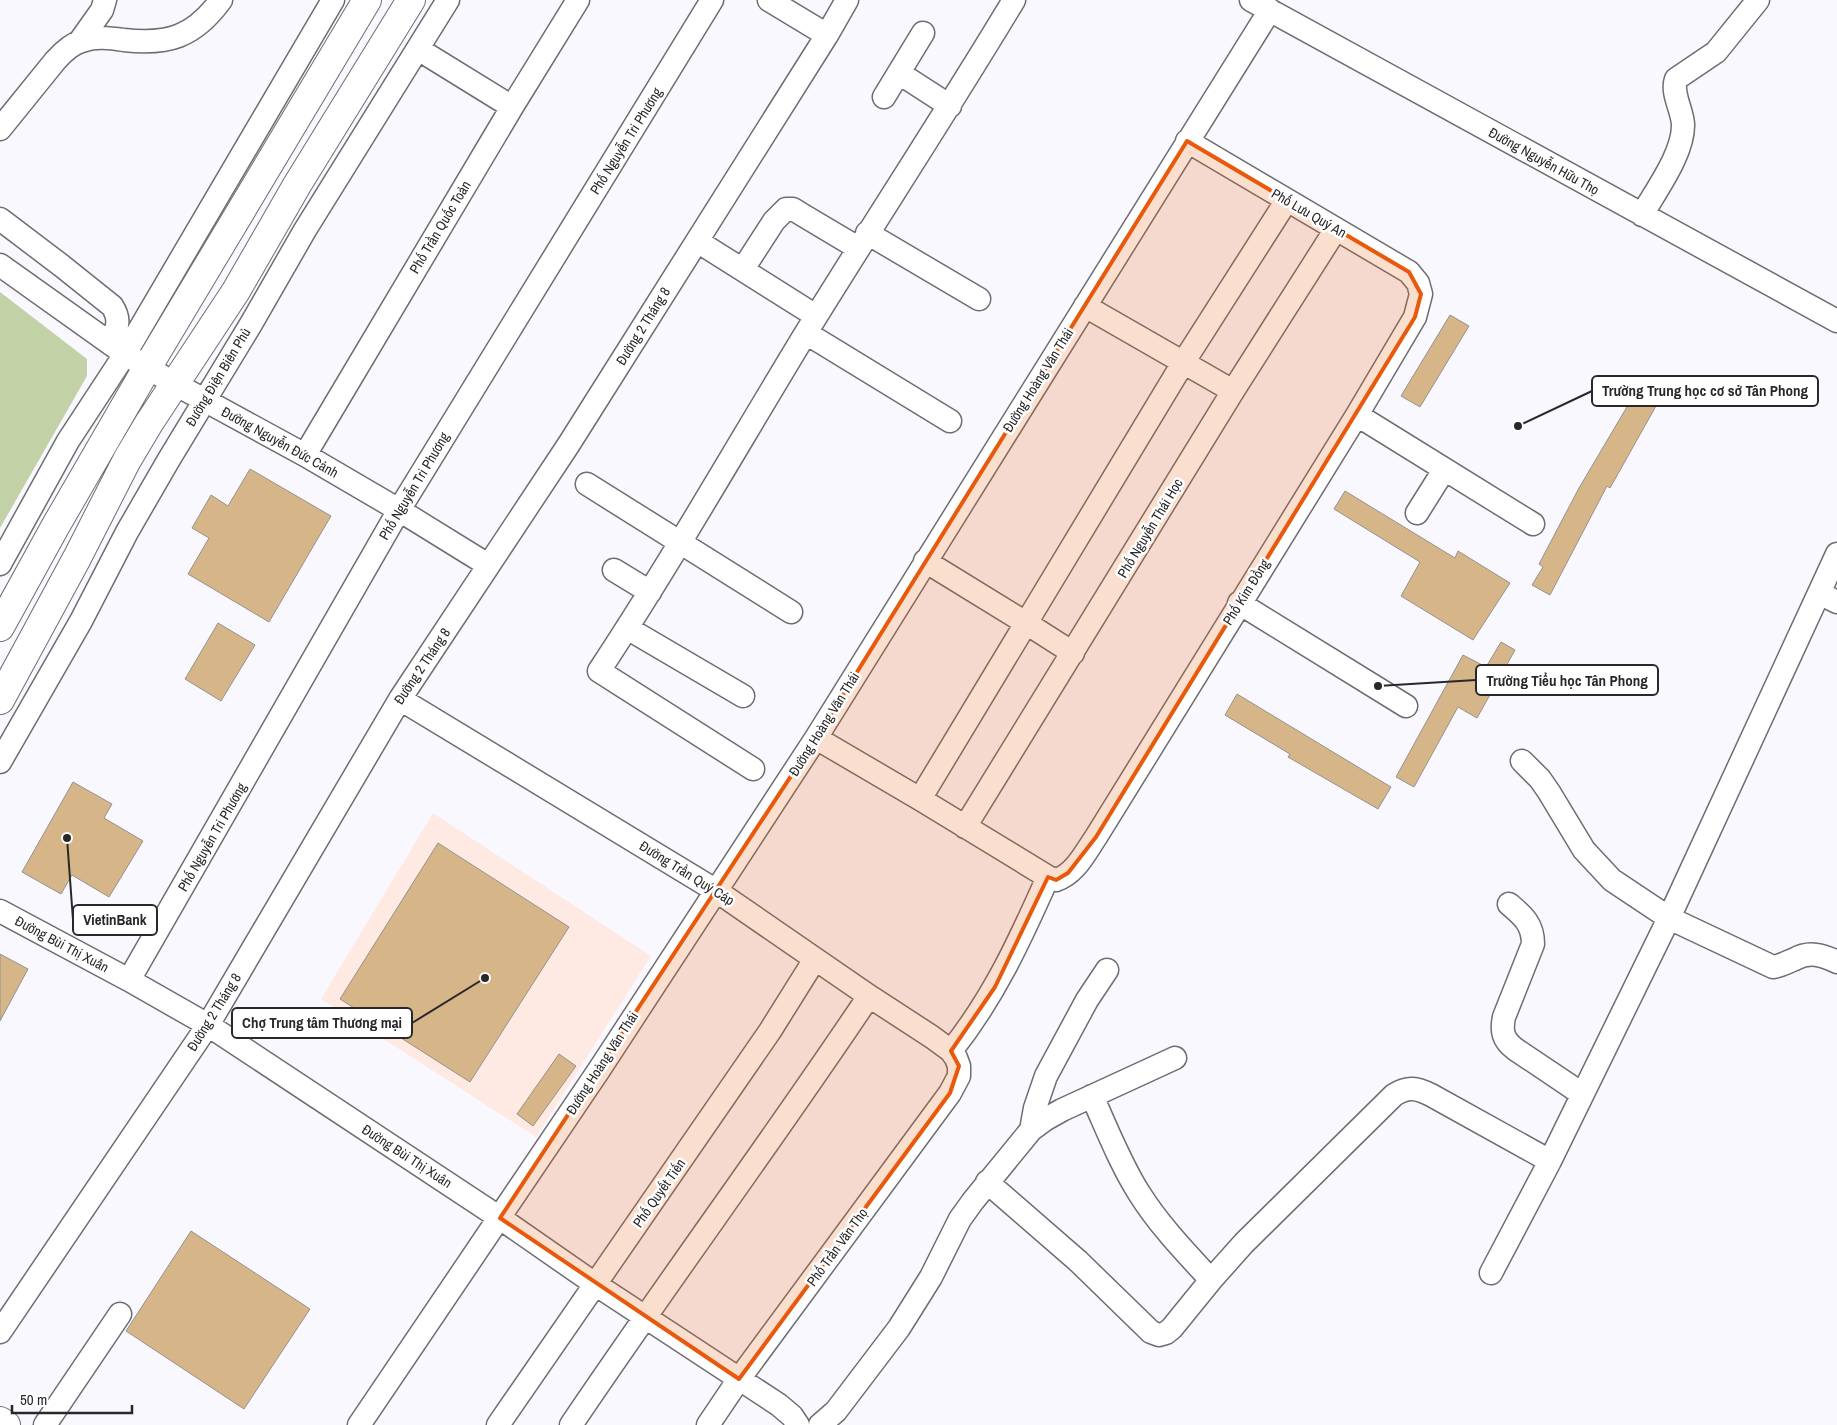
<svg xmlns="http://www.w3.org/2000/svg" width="1837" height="1425" viewBox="0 0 1837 1425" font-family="'Archivo Narrow',sans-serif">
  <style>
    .commercial { fill: #feeae2 }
    .green { fill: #c3d1a6 }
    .building { fill: #d6b588; stroke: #96928d }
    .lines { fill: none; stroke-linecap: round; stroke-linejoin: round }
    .minor-casing { stroke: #6e6d72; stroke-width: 25 }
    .major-casing { stroke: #6e6d72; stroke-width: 30 }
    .highway-casing { stroke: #6e6d72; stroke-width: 30 }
    .minor { stroke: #fff; stroke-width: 22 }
    .major { stroke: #fff; stroke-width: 28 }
    .highway { stroke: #fff; stroke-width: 28 }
    .marked { fill: #e8590c; fill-opacity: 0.2; stroke: #e8590c; stroke-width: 4; stroke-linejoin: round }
    .labels { text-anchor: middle; stroke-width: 5; stroke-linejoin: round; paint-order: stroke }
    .street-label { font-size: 14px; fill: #28282a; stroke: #fff }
    .leader { fill: none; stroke: #28282a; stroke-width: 2 }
    .callout-dot { fill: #28282a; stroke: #fff; stroke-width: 2 }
    .callout { fill: #fff; stroke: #28282a; stroke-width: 2 }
    .callout-label { font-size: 15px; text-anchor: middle; font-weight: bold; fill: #28282a }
  </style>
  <rect width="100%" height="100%" fill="#f9f8ff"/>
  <!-- commercial -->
  <path class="commercial" d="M433,813L651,956L536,1137L321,999Z"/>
  <!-- green -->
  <path class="green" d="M0,292L87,359V376L0,528Z"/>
  <!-- building -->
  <path class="building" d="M1450,315L1469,326L1420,407L1401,396Z
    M1644,378L1665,390L1610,488L1607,486L1550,595L1532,585L1543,567L1539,564L1579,488Z
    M250,469L331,516L269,622L188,574L209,538L192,528L211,495L228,506Z
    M1345,491L1455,558L1458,551L1510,583L1473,640L1401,596L1420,562L1334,509Z
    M218,623L255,645L221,701L185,679Z
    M1501,642L1515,650L1477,718L1458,707L1414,787L1396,777L1463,655L1486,667Z
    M1237,694L1391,787L1378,809L1288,757L1290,754L1225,715Z
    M73,782L112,804L104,818L143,841L109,897L72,875L61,894L22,872Z
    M438,843L569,927L470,1082L340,999Z
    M0,954L28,969L0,1021Z
    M559,1054L576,1066L533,1126L517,1114Z
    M191,1231L310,1309L244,1409L126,1331Z"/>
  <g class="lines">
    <!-- minor casing -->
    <g class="minor-casing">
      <path id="minor" d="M769,0L827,35
        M1251,0L1837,321
        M80,41L102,10L105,0
        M418,49L512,107
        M899,73L950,106
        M884,97L923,33
        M0,129L55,61C62,53 71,44 82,41C96,36 110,38 124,40C168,45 194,37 221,0
        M1642,215C1656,190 1684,153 1683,124C1682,109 1671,93 1676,79L1716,52L1758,0
        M0,219L62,266L112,306C122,321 116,329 111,344
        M867,233L979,299
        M697,241L816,316
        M0,265L125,354L175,384L305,455L399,510L488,565
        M743,269L774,221L786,209H793L801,214L858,248
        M1085,306L1233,391
        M806,333L950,421
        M1357,415L1533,524
        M305,455L512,107L578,0
        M587,484L791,612
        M1417,513L1444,470
        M925,561L1026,623L1073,653
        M0,564L68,441L125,354L333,0
        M614,570L650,592
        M1819,593L1837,602
        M1239,603L1406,706
        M627,628L743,696
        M400,699L715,890L869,996L932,1037L951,1051L956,1058L959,1066V1076L950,1093L739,1379L708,1425
        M816,738L920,799L1048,877L1056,880C1075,874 1085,853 1096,837L1357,415L1415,317L1421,294L1418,283L1409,272L1187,141
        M1522,761L1540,779L1549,792L1584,850L1612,880L1669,918L1773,967C1781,966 1787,962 1795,959C1809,951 1823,955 1837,962
        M0,762L81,621L127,532L168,461L251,324L305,230L448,0
        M753,769L599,671C671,562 736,448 804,336C873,224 946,113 1014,0
        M920,799L1183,363L1287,200
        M965,827L1233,391L1336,229
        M1509,904C1523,916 1533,924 1533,944L1504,1017C1501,1031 1503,1040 1515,1049L1582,1094
        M0,911L129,980L208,1025L500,1218L595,1284L779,1405L792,1416L798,1425
        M129,980L399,510L712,0
        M951,1051C994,997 1020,940 1048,877
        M1092,1096C1107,1129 1120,1163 1139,1193C1159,1225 1186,1253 1211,1280
        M1031,1130L1035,1108L1046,1076L1087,1000L1107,970
        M987,1182L1078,1261L1151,1332L1159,1335L1166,1333L1172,1328L1211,1280L1244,1243L1394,1095C1408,1086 1417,1088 1431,1095L1550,1161
        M1491,1273L1550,1161L1669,918L1837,554
        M0,1332L208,1025L400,699L569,444L827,35L847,0
        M45,1425L120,1314
        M359,1425L599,1070L816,738L1270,10
        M498,1425L770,1031L815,959
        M571,1425C668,1281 772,1141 869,996
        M820,1425L836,1411L899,1328L931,1277L960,1219L973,1201L1031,1130L1046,1119L1062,1110L1175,1058"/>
    </g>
    <!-- major casing -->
    <g class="major-casing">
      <path id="major" d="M0,1421L6,1425"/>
    </g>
    <!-- highway casing -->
    <g class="highway-casing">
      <path id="highway" d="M0,627L55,527L147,368L367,0
        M0,700L77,558L127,460L149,423L236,291L297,185L411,0"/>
    </g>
    <!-- minor -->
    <use href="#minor" class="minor"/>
    <!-- major -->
    <use href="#major" class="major"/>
    <!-- highway -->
    <use href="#highway" class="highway"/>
  </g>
  <!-- marked area -->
  <path class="marked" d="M1187,141L1409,272L1421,294L1415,317L1096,837L1068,873L1056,880L1048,877L995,987L951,1051L959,1066L950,1093L739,1379L500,1218L816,738Z"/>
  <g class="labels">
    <!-- street labels -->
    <g class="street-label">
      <text transform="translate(626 141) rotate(-58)" y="5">Phố Nguyễn Tri Phương</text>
      <text transform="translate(1544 161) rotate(29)" y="5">Đường Nguyễn Hữu Thọ</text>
      <text transform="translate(1309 213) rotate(30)" y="5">Phố Lưu Quý An</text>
      <text transform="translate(440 227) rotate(-59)" y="5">Phố Trần Quốc Toản</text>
      <text transform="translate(643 326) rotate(-58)" y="5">Đường 2 Tháng 8</text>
      <text transform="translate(218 377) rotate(-59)" y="5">Đường Điện Biên Phủ</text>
      <text transform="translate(1038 380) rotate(-58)" y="5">Đường Hoàng Văn Thái</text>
      <text transform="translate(280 442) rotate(29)" y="5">Đường Nguyễn Đức Cảnh</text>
      <text transform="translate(414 486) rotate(-59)" y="5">Phố Nguyễn Tri Phương</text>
      <text transform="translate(1150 528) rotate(-59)" y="5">Phố Nguyễn Thái Học</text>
      <text transform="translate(1246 592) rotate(-58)" y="5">Phố Kim Đồng</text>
      <text transform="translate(422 666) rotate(-56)" y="5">Đường 2 Tháng 8</text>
      <text transform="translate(824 724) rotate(-58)" y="5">Đường Hoàng Văn Thái</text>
      <text transform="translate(212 837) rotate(-60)" y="5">Phố Nguyễn Tri Phương</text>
      <text transform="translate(687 873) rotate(32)" y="5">Đường Trần Quý Cáp</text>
      <text transform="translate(62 944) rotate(28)" y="5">Đường Bùi Thị Xuân</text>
      <text transform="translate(214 1012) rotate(-58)" y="5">Đường 2 Tháng 8</text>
      <text transform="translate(602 1063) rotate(-57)" y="5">Đường Hoàng Văn Thái</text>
      <text transform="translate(407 1156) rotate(33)" y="5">Đường Bùi Thị Xuân</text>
      <text transform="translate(659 1193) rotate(-55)" y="5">Phố Quyết Tiến</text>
      <text transform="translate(837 1247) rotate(-54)" y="5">Phố Trần Văn Thọ</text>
    </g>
  </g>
  <!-- callouts -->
  <path class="leader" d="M1518 426L1592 391M1378 686L1476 680M67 838L73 920M485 978L412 1023"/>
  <g class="callout-dot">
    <circle cx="1518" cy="426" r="5"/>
    <circle cx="1378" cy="686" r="5"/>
    <circle cx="67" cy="838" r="5"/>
    <circle cx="485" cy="978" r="5"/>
  </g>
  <g class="callout">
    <rect x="1592" y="376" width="226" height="30" rx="5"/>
    <rect x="1476" y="665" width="182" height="30" rx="5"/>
    <rect x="73" y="905" width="84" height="30" rx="5"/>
    <rect x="232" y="1008" width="180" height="30" rx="5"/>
  </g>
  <g class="callout-label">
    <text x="1705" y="396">Trường Trung học cơ sở Tân Phong</text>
    <text x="1567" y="686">Trường Tiểu học Tân Phong</text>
    <text x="115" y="925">VietinBank</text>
    <text x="322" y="1028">Chợ Trung tâm Thương mại</text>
  </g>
  <!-- scale -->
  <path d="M12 1405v8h120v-8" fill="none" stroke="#28282a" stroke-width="2.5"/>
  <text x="20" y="1405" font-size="15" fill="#28282a" stroke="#ffffff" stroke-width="4" paint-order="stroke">50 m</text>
</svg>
